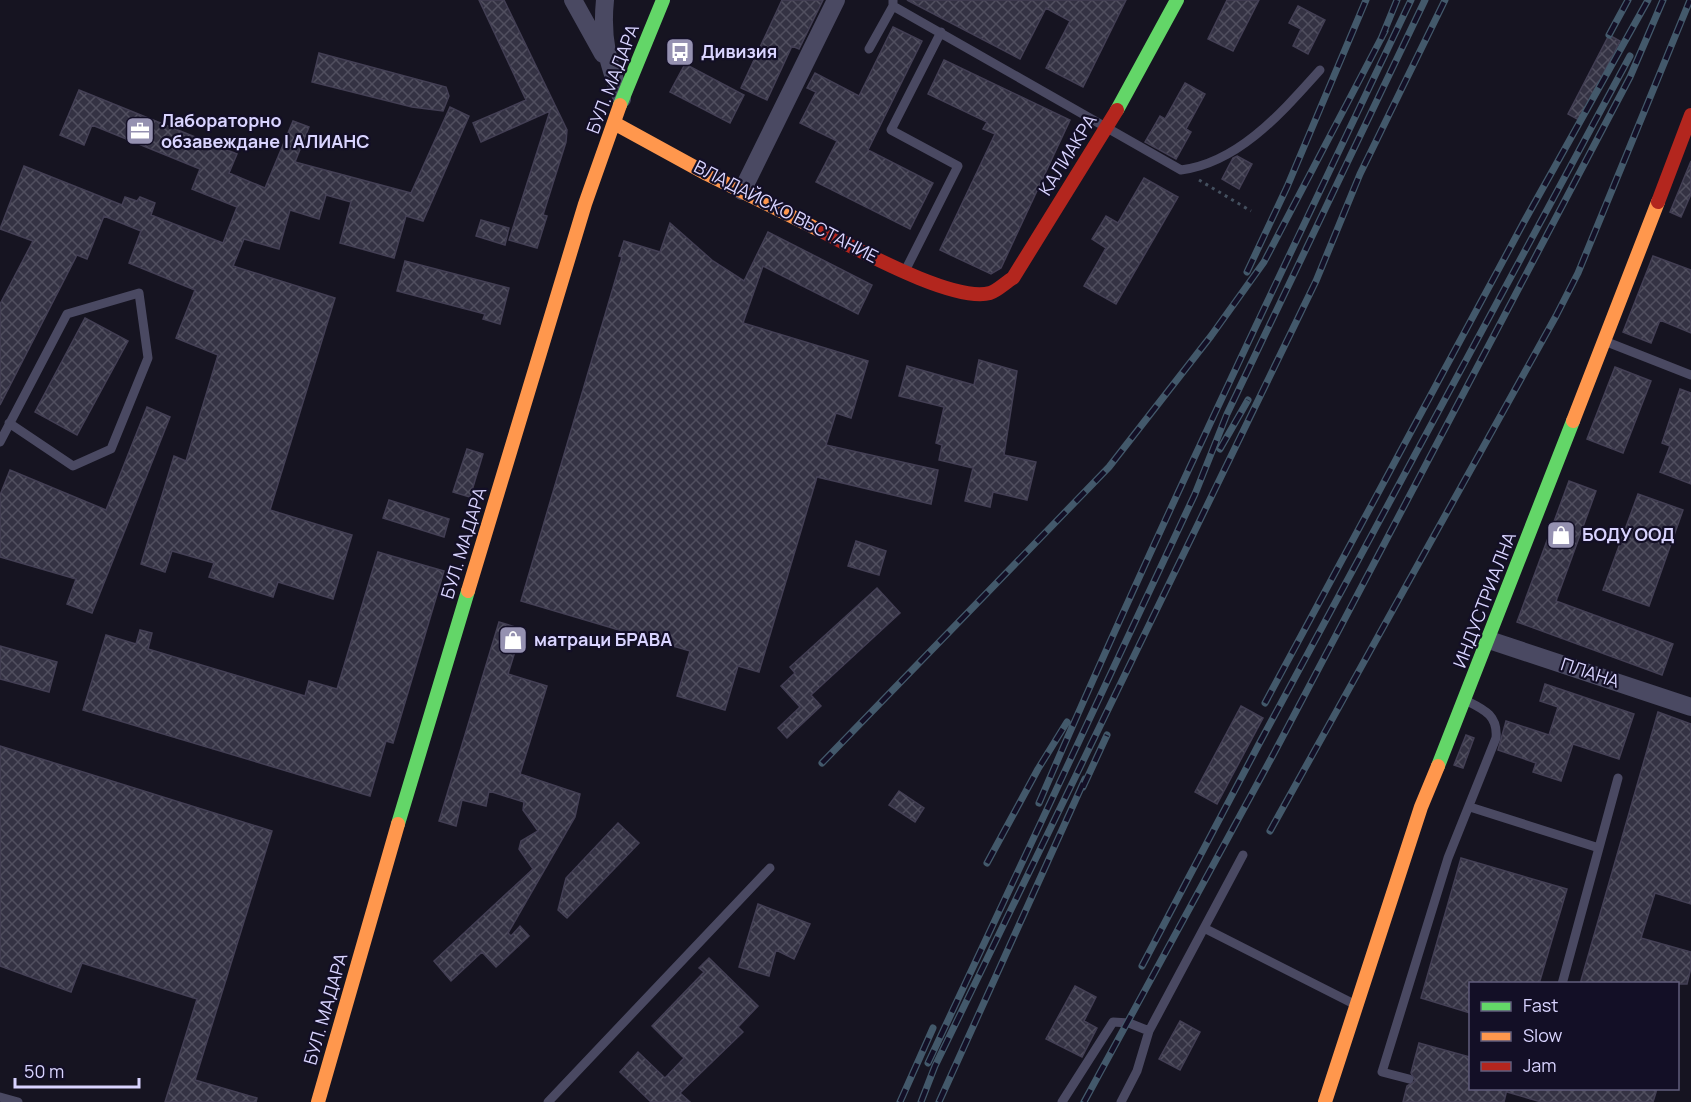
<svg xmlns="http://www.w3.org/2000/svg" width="1691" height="1102" viewBox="0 0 1691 1102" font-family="Manrope,sans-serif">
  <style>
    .building { fill: url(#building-cross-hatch); stroke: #433f54; stroke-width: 1.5 }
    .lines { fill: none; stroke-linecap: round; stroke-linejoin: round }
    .path { stroke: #44505f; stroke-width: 3; stroke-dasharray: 3 4.5; stroke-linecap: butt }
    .lane { stroke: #4a4962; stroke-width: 9 }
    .street { stroke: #4a4962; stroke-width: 18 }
    .fast { stroke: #63d668; stroke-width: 14 }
    .slow { stroke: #ff974d; stroke-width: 14 }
    .jam { stroke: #b3261e; stroke-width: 14 }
    .rail-casing { stroke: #43596b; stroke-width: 7 }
    .rail { stroke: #130f26; stroke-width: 4.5; stroke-dasharray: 14; stroke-linecap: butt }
    .labels { text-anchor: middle; stroke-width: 4.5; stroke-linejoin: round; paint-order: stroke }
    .poi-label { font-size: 18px; font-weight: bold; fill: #d9d4ff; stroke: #130f26; text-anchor: start }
    .street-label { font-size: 18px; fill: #d9d4ff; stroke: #130f26 }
  </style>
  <defs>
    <pattern id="building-cross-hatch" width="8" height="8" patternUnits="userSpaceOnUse" patternTransform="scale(1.5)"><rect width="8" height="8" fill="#343243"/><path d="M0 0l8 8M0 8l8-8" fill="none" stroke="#514f5f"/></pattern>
  </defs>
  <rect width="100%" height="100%" fill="#161421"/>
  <!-- building -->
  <path class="building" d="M479,0H504L567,130L566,142L543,215L547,216L537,248L509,240L550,111L481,142L473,123L526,100Z
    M782,0H823L799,49L792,46L767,100L741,88Z
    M907,0H1126L1083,87L1046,68L1070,21L1046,8L1020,59Z
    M1227,0H1259L1233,51L1208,39Z
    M1298,6L1325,20L1308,54L1293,46L1301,29L1289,23Z
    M893,27L922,41L868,150L933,183L910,229L816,182L837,141L800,123L816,92L807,88L815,73L859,96Z
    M1609,35L1620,41L1579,120L1568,114Z
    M319,53L446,87L449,96L443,111L412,107L312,82Z
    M944,60L1070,120L1001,268L991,274L940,250L995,134L983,129L987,122L928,94Z
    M685,64L744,95L730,123L670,92Z
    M1185,83L1205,94L1186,129L1191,132L1176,159L1145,142L1160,116L1165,119Z
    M79,90L237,154L229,173L265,188L293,121L309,127L295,162L411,193L450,107L469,116L423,221L406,216L394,258L340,243L351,202L326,195L319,219L290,210L279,249L244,239L233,266L335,298L270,510L352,535L333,599L278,582L273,597L209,577L214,563L172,551L165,572L141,564L174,456L186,461L218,355L176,338L195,290L129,263L141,231L104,216L87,259L77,255L0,405V304L33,241L0,229L24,166L122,205L125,197L137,201L140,197L155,203L151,215L223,243L237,207L192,189L200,169L92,125L84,145L60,135Z
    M1237,156L1252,164L1239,189L1222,179L1233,158Z
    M1691,161V194L1681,217L1670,212Z
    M1144,178L1178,197L1116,304L1084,286L1106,248L1092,239L1106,216L1118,223Z
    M481,220L509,228L505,245L476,236Z
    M670,223L713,261L744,281L768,232L872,285L858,314L763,266L743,323L868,361L851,418L836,413L826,445L938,470L931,504L817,477L759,672L738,666L725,710L677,696L690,651L521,601L622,257L619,256L624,241L660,252Z
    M1653,256L1691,270V333L1660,320L1651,343L1623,332Z
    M405,261L509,288L500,324L483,319L485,314L397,291Z
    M85,318L128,341L77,435L35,412Z
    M979,360L1017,371L1004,455L1036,462L1027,500L993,492L990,507L965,501L973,468L939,460L942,445L936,443L944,407L899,396L907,366L974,385Z
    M1615,367L1651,381L1623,453L1587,439Z
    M1680,389L1691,393V484L1660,472L1670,446L1662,443Z
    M147,407L170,417L92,613L67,604L76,579L0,557V495L10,470L106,510Z
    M467,449L483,454L470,497L453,492Z
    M1569,481L1596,491L1556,601L1673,644L1662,675L1517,622Z
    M1638,494L1683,510L1649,606L1603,590Z
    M389,500L449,519L444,537L383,518Z
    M856,541L886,551L879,575L848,566Z
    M378,552L444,571L393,743L386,741L370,796L83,710L106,635L136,644L140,630L152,633L148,649L305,696L309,681L337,689Z
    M877,588L900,613L811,695L821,706L787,738L778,728L800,707L781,686L795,673L790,667Z
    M499,622L522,629L508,674L547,686L520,774L580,794L575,817L508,933L511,936L520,926L529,936L496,967L482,952L451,981L434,961L533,869L519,849L521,841L538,831L523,810L524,802L489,791L486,806L462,800L456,826L439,821Z
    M0,646L57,662L49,692L0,679Z
    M1545,684L1634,714L1619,759L1573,744L1561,781L1533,772L1536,763L1498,750L1506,721L1549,735L1558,707L1540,701Z
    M1241,706L1263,718L1217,804L1195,792Z
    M1658,712L1691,724V904L1655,893L1641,938L1691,952V968L1687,984H1580Z
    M1466,735L1474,738L1463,768L1454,765Z
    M0,746L272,831L195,1080L257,1098L256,1102H165L197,999L82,963L71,992L0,966Z
    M899,791L924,808L915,822L889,805Z
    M618,823L639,843L567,918L558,910L566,878Z
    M1461,858L1567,889L1539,984H1470V1013L1421,998Z
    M758,904L810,924L794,959L776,950L769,976L739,967Z
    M709,958L758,1006L738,1027L743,1032L680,1093L690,1102H651L620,1072L638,1052L665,1078L684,1058L652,1026L704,972L699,968Z
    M1075,986L1096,997L1084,1021L1097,1028L1082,1057L1046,1039Z
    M1180,1021L1200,1032L1180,1070L1159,1059Z
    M1419,1043L1470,1057V1089H1507L1504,1102H1403L1407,1086L1415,1081L1411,1073Z
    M1508,1089H1657L1653,1102H1541L1507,1092Z"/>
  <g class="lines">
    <!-- path -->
    <path class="path" d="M1199,180L1251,211"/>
    <!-- lane -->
    <path class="lane" d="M893,6L1181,170C1239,163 1283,111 1320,70
      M869,49L893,6V0
      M906,269L958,166L891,130L941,32
      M1607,342L1691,375
      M0,442L67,314L139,293L148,358L111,449L73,466L9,423
      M1470,807L1599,848
      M1204,928L1354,1004
      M1562,984L1618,778
      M1409,1079L1382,1072L1448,858L1496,738C1498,716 1485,710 1467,701
      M0,1097L18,1102
      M548,1102L770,868
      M1062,1102L1113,1022L1129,1023L1149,1031
      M1121,1102L1137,1071L1149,1031L1243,855"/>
    <!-- street -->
    <path class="street" d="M573,0L603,54
      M605,0C601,39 608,64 622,99
      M742,191L836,0
      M1489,640L1691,707"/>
    <!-- fast -->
    <path class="fast" d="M620,105L663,0
      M1117,110L1177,0
      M1438,766L1573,421
      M398,824L468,591"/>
    <!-- slow -->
    <path class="slow" d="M614,123L707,174L819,230
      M1573,421L1658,202
      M468,591L585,204L620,105
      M318,1102L398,824
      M1325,1102L1421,807L1438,766"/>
    <!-- jam -->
    <path class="jam" d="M1658,202L1691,115
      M819,230C854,247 953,303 990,293C997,291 1006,282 1013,278L1117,110"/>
    <!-- rail casing -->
    <g class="rail-casing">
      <path id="rail" d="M1609,35L1628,0
        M1381,39L1397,0
        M1247,272L1287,187L1366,0
        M1220,449L1248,400
        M1265,703L1525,220L1648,0
        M822,763L1109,467L1211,336L1264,262L1385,31
        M1083,787L1107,735
        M1039,803C1156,532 1284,266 1411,0
        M1270,831L1556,316L1578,273L1690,0
        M987,863L1038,769L1067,722
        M1142,966L1259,744L1630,56
        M928,1063L1195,494L1227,414L1425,0
        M900,1102L933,1028
        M921,1102L935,1066L1316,281L1360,174L1445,0
        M939,1102L1085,779
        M1084,1102L1273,755L1630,77L1663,0"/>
    </g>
    <!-- rail -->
    <use href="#rail" class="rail"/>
  </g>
  <!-- icons -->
  <defs>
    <g id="bus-square" transform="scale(1.5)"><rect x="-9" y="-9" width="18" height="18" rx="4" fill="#9591b1" stroke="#130f26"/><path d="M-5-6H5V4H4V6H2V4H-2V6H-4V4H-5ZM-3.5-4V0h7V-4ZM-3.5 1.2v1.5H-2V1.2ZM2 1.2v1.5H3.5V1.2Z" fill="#fff"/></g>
    <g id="office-square" transform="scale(1.5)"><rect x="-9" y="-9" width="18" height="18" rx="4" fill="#9591b1" stroke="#130f26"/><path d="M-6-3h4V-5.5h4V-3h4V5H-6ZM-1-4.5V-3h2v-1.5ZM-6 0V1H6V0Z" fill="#fff"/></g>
    <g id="shop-square" transform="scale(1.5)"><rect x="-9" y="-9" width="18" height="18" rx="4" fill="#9591b1" stroke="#130f26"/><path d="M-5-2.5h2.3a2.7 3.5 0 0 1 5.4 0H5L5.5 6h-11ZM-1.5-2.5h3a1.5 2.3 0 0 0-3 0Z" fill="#fff"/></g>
  </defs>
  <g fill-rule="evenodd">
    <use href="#bus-square" x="680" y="52"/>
    <use href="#office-square" x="140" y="131"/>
    <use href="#shop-square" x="1561" y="535"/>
    <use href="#shop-square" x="513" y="640"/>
  </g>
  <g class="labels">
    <!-- poi labels -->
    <g class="poi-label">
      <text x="701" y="58">Дивизия</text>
      <text x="161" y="127">Лабораторно<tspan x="161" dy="21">обзавеждане | АЛИАНС</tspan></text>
      <text x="1582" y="541">БОДУ ООД</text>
      <text x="534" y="646">матраци БРАВА</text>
    </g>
    <!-- street labels -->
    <g class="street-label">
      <text transform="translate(613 79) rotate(-69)" y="6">БУЛ. МАДАРА</text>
      <text transform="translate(1068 155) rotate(-58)" y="6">КАЛИАКРА</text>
      <text transform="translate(786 212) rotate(27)" y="6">ВЛАДАЙСКО ВЪСТАНИЕ</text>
      <text transform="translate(464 543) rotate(-73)" y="6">БУЛ. МАДАРА</text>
      <text transform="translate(1485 600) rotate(-69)" y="6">ИНДУСТРИАЛНА</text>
      <text transform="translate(1590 673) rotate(18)" y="6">ПЛАНА</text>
      <text transform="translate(326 1009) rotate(-74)" y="6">БУЛ. МАДАРА</text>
    </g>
  </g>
  <!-- legend -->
  <rect x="1469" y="982" width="210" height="108" fill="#130f26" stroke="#625e7d" stroke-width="1.5"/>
  <rect x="1481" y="1002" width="30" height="9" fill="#63d668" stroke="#625e7d" stroke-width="1.5"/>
  <text x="1523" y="1012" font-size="18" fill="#d9d4ff">Fast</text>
  <rect x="1481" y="1032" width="30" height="9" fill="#ff974d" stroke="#625e7d" stroke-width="1.5"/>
  <text x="1523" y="1042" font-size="18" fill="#d9d4ff">Slow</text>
  <rect x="1481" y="1062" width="30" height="9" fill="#b3261e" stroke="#625e7d" stroke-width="1.5"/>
  <text x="1523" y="1072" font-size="18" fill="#d9d4ff">Jam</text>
  <!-- scale -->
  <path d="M15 1078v9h124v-9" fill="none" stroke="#d9d4ff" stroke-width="3"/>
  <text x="24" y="1078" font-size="18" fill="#d9d4ff" stroke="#130f26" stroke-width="4.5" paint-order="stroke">50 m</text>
</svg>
